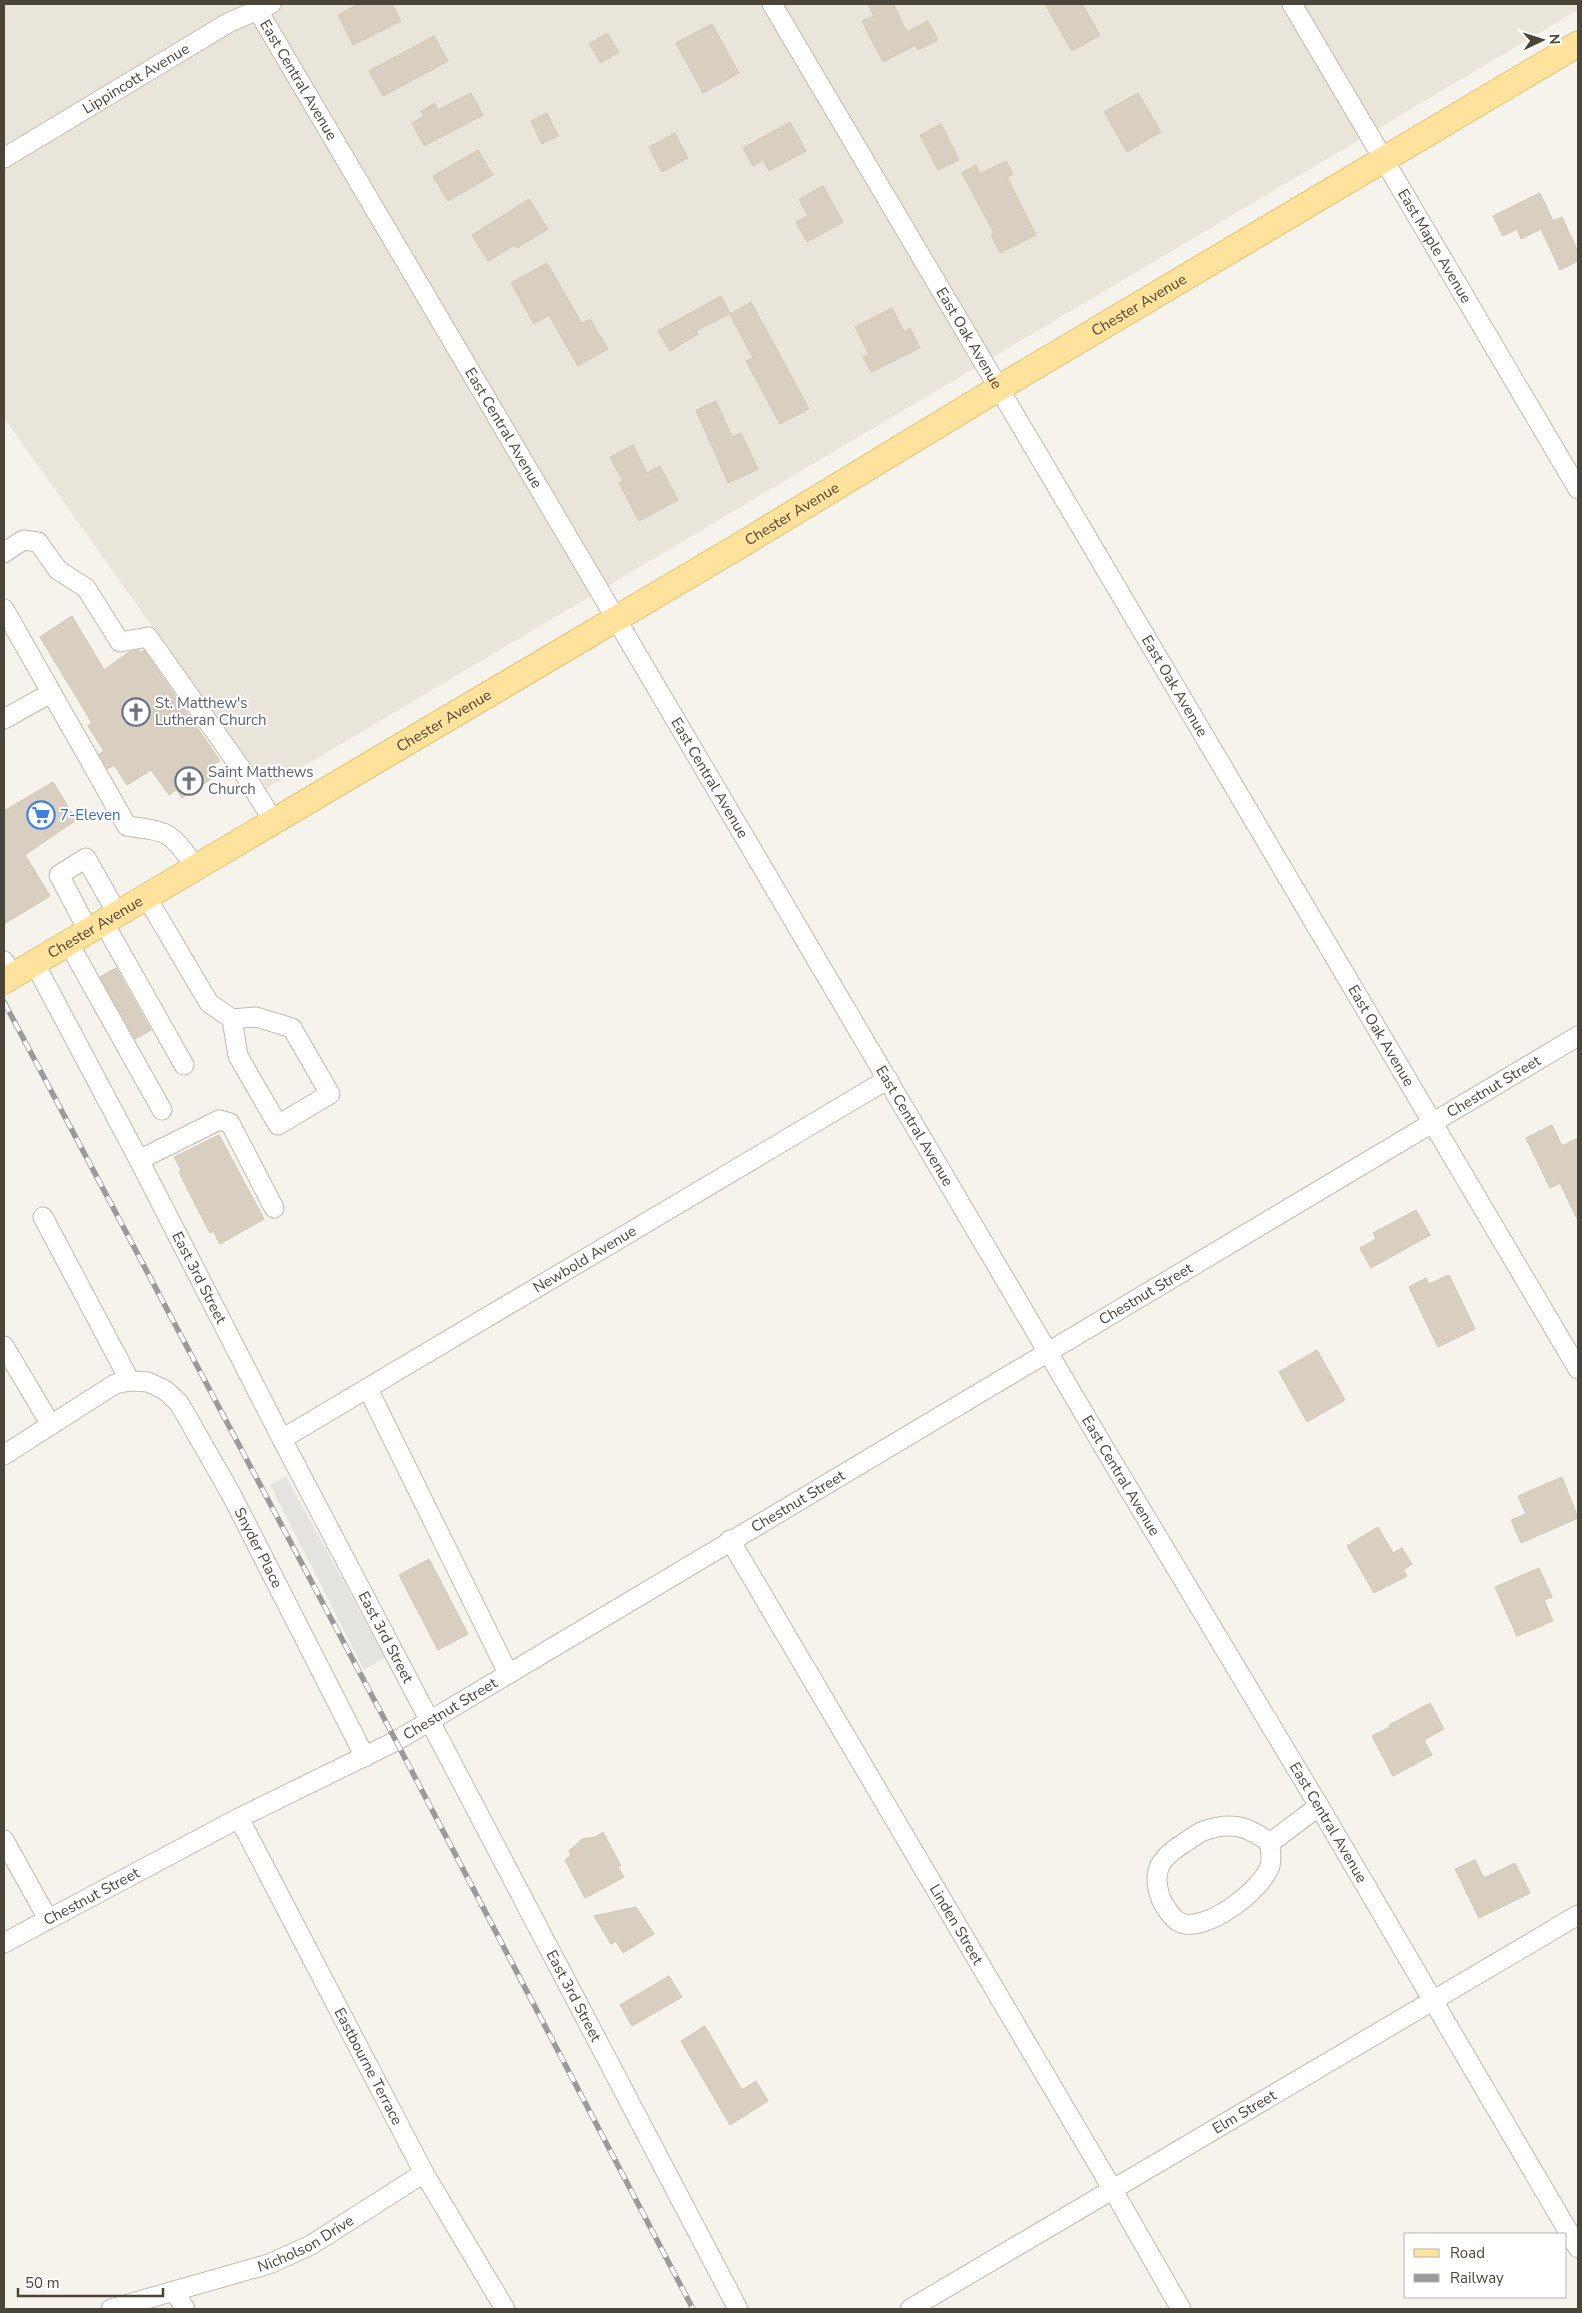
<svg xmlns="http://www.w3.org/2000/svg" width="1582" height="2313" viewBox="0 0 1582 2313" font-family="'Nunito Sans',sans-serif">
  <style>
    .residential { fill: #eae5da }
    .parking { fill: #e5e3e0 }
    .building { fill: #d8cfc1; stroke: #d3c7b4 }
    .lines { fill: none; stroke-linecap: round; stroke-linejoin: round }
    .minor-casing { stroke: #c2bbae; stroke-width: 21 }
    .major-casing { stroke: #e6c16a; stroke-width: 27 }
    .minor { stroke: #fff; stroke-width: 19 }
    .major { stroke: #ffe39c; stroke-width: 25 }
    .rail-casing { stroke: #9a9a9a; stroke-width: 5.5 }
    .rail { stroke: #fff; stroke-width: 4; stroke-dasharray: 11; stroke-linecap: butt }
    .labels { text-anchor: middle; stroke-width: 4; stroke-linejoin: round; paint-order: stroke }
    .street-label { font-size: 15px; fill: #4b4439; stroke: #fff }
    .worship-label { font-size: 15px; fill: #5b616d; stroke: #fff; text-anchor: start }
    .shop-label { font-size: 15px; fill: #366cbe; stroke: #fff; text-anchor: start }
  </style>
  <rect width="100%" height="100%" fill="#f6f3ec"/>
  <!-- residential -->
  <path class="residential" d="M4,4H1578V10L267,788L4,418Z"/>
  <!-- parking -->
  <path class="parking" d="M286,1476L385,1658L364,1670L270,1485Z"/>
  <!-- building -->
  <path class="building" d="M359,4H392L401,21L353,45L338,15Z
    M868,4H893L907,32L928,21L938,40L918,50L916,45L883,62L862,21L874,16Z
    M1045,4H1082L1100,35L1072,51Z
    M712,24L739,73L703,93L676,43Z
    M607,33L619,52L601,63L589,44Z
    M434,36L448,61L383,96L369,71Z
    M471,93L483,115L424,146L412,123L424,116L421,111L435,103L438,110Z
    M1138,93L1161,132L1127,152L1104,112Z
    M547,113L558,136L542,144L531,121Z
    M790,122L806,151L769,171L763,160L753,166L743,148Z
    M941,124L959,160L938,170L920,135Z
    M675,133L688,158L662,172L649,147Z
    M478,150L493,175L448,201L433,176Z
    M1006,161L1013,174L1007,177L1036,235L1000,253L991,234L994,233L962,173L976,165L980,174Z
    M823,186L843,222L807,242L796,222L808,216L799,199Z
    M1540,193L1553,221L1562,217L1578,252V261L1560,270L1541,229L1521,239L1517,229L1503,236L1493,216Z
    M529,199L548,229L517,248L515,245L488,261L472,235Z
    M547,263L582,324L590,319L608,349L578,366L549,315L534,324L511,283Z
    M721,296L730,314L696,331L698,334L670,351L658,331Z
    M751,302L809,409L780,424L746,361L753,358L730,314Z
    M892,308L904,332L910,328L920,348L871,372L863,357L869,354L855,327Z
    M716,401L732,437L741,433L758,469L728,483L696,410Z
    M633,445L647,473L660,466L678,500L639,521L619,483L623,481L610,457Z
    M72,616L104,670L129,652L139,650L140,653L144,650L220,761L211,766L217,775L182,798L176,790L169,795L151,770L127,785L114,765L107,769L99,754L104,751L88,726L92,723L40,637Z
    M53,782L76,820L25,855L50,896L4,924V811Z
    M116,968L151,1030L135,1039L100,977Z
    M1552,1125L1562,1146L1578,1138V1221L1560,1183L1550,1188L1526,1138Z
    M219,1135L264,1219L220,1244L213,1231L210,1233L192,1198L179,1172L181,1170L174,1157Z
    M1416,1210L1430,1235L1371,1268L1360,1248L1376,1239L1373,1233Z
    M1449,1275L1475,1329L1438,1347L1409,1287L1426,1278L1429,1284Z
    M1317,1350L1345,1400L1307,1422L1279,1372Z
    M1562,1477L1578,1518L1521,1543L1511,1520L1526,1514L1518,1496Z
    M1378,1527L1393,1553L1402,1548L1412,1564L1403,1570L1407,1576L1374,1593L1347,1546Z
    M429,1559L468,1634L438,1650L399,1575Z
    M1539,1568L1552,1597L1544,1600L1553,1621L1517,1636L1495,1587Z
    M1430,1703L1444,1729L1424,1740L1432,1755L1393,1776L1372,1736L1390,1727L1389,1725Z
    M603,1832L621,1866L618,1867L624,1877L585,1898L565,1860L571,1855L569,1851L582,1839L595,1837Z
    M1475,1860L1484,1878L1515,1863L1530,1893L1479,1918L1455,1869Z
    M636,1907L654,1934L623,1953L616,1941L611,1944L594,1916Z
    M669,1976L682,1997L632,2026L620,2005Z
    M705,2026L742,2090L756,2081L768,2101L730,2125L681,2041Z"/>
  <g class="lines">
    <!-- minor casing -->
    <g class="minor-casing">
      <g id="minor">
        <path id="s1" d="M254,4L1109,1456L1319,1806L1578,2248"/>
        <path id="s2" d="M772,4L1578,1369"/>
        <path id="s3" d="M1292,4L1578,489"/>
        <path id="s4" d="M4,158L228,23L271,4"/>
        <path d="M4,553L23,540L38,542L58,570L86,588L120,642L148,637L240,767L274,822"/>
        <path d="M4,609L127,826C172,832 170,832 196,868"/>
        <path d="M4,719L51,693"/>
        <path d="M147,898L209,1003L232,1019L256,1017L292,1028L330,1094L278,1125L238,1056L232,1019"/>
        <path d="M104,923L184,1065"/>
        <path d="M89,932L59,875L86,858L118,915"/>
        <path d="M69,944L162,1110"/>
        <path d="M4,961L13,976"/>
        <path id="s5" d="M35,964L139,1160L282,1439L738,2309"/>
        <path d="M139,1160L219,1120L230,1123L274,1208"/>
        <path d="M43,1217L130,1381"/>
        <path d="M4,1346L51,1425"/>
        <path d="M368,1389L508,1673"/>
        <path id="s6" d="M282,1439L888,1079"/>
        <path id="s7" d="M4,1455L115,1384L130,1381L148,1382L165,1390L179,1403L231,1494L365,1757"/>
        <path id="s8" d="M730,1540L1113,2190L1181,2309"/>
        <path id="s9" d="M239,1818L424,2173L505,2309"/>
        <path d="M4,1840L48,1919"/>
        <path d="M1270,1843C1270,1850 1272,1860 1270,1866C1262,1890 1204,1935 1179,1922C1172,1918 1164,1906 1161,1899C1151,1871 1160,1858 1184,1843C1190,1839 1197,1834 1203,1831C1231,1821 1248,1826 1270,1843L1319,1806"/>
        <path id="s10" d="M4,1943L239,1818L396,1741L1578,1036"/>
        <path d="M175,2292L185,2309"/>
        <path id="s11" d="M111,2309L269,2264L311,2245L424,2173"/>
        <path id="s12" d="M910,2309L1578,1915"/>
      </g>
    </g>
    <!-- major casing -->
    <g class="major-casing">
      <g id="major">
        <path id="s13" d="M4,981L739,546L999,388L1578,44"/>
      </g>
    </g>
    <!-- minor -->
    <use href="#minor" class="minor"/>
    <!-- major -->
    <use href="#major" class="major"/>
    <!-- rail casing -->
    <g class="rail-casing">
      <path id="rail" d="M4,1002L396,1741L693,2309"/>
    </g>
    <!-- rail -->
    <use href="#rail" class="rail"/>
  </g>
  <!-- icons -->
  <defs>
    <g id="church-ring" transform="scale(1.4375)"><circle r="9.5" fill="#fff" stroke="#6b7280" stroke-width="1.5"/><path d="M-1.2-6h2.4v3.5h3.3v2.4h-3.3V6h-2.4V-.1h-3.3v-2.4h3.3Z" fill="#6b7280"/></g>
    <g id="supermarket-ring" transform="scale(1.4375)"><circle r="9.5" fill="#fff" stroke="#3f7fe0" stroke-width="1.5"/><path d="M-6-5.5h2.5l.6 2H6L4.5 2H-2.5L-4.4-4H-6ZM-1.5 3.2a1.3 1.3 0 1 0 .1 0ZM3 3.2a1.3 1.3 0 1 0 .1 0Z" fill="#3f7fe0"/></g>
  </defs>
  <g fill-rule="evenodd">
    <use href="#church-ring" x="136" y="712"/>
    <use href="#church-ring" x="189" y="781"/>
    <use href="#supermarket-ring" x="41" y="815"/>
  </g>
  <g class="labels">
    <!-- street labels -->
    <g class="street-label">
      <text dy="5" stroke="none"><textPath href="#s4" startOffset="154">Lippincott Avenue</textPath></text>
      <text dy="5" stroke="none"><textPath href="#s1" startOffset="88">East Central Avenue</textPath></text>
      <text dy="5" stroke="none"><textPath href="#s3" startOffset="281">East Maple Avenue</textPath></text>
      <text dy="5" stroke="none"><textPath href="#s13" startOffset="1321">Chester Avenue</textPath></text>
      <text dy="5" stroke="none"><textPath href="#s2" startOffset="388">East Oak Avenue</textPath></text>
      <text dy="5" stroke="none"><textPath href="#s1" startOffset="492">East Central Avenue</textPath></text>
      <text dy="5" stroke="none"><textPath href="#s13" startOffset="916">Chester Avenue</textPath></text>
      <text dy="5" stroke="none"><textPath href="#s2" startOffset="792">East Oak Avenue</textPath></text>
      <text dy="5" stroke="none"><textPath href="#s13" startOffset="511">Chester Avenue</textPath></text>
      <text dy="5" stroke="none"><textPath href="#s1" startOffset="898">East Central Avenue</textPath></text>
      <text dy="5" stroke="none"><textPath href="#s13" startOffset="106">Chester Avenue</textPath></text>
      <text dy="5" stroke="none"><textPath href="#s2" startOffset="1198">East Oak Avenue</textPath></text>
      <text dy="5" stroke="none"><textPath href="#s10" startOffset="1719">Chestnut Street</textPath></text>
      <text dy="5" stroke="none"><textPath href="#s1" startOffset="1302">East Central Avenue</textPath></text>
      <text dy="5" stroke="none"><textPath href="#s6" startOffset="352">Newbold Avenue</textPath></text>
      <text dy="5" stroke="none"><textPath href="#s5" startOffset="354">East 3rd Street</textPath></text>
      <text dy="5" stroke="none"><textPath href="#s10" startOffset="1314">Chestnut Street</textPath></text>
      <text dy="5" stroke="none"><textPath href="#s1" startOffset="1708">East Central Avenue</textPath></text>
      <text dy="5" stroke="none"><textPath href="#s10" startOffset="909">Chestnut Street</textPath></text>
      <text dy="5" stroke="none"><textPath href="#s7" startOffset="368">Snyder Place</textPath></text>
      <text dy="5" stroke="none"><textPath href="#s5" startOffset="759">East 3rd Street</textPath></text>
      <text dy="5" stroke="none"><textPath href="#s10" startOffset="504">Chestnut Street</textPath></text>
      <text dy="5" stroke="none"><textPath href="#s1" startOffset="2112">East Central Avenue</textPath></text>
      <text dy="5" stroke="none"><textPath href="#s10" startOffset="99">Chestnut Street</textPath></text>
      <text dy="5" stroke="none"><textPath href="#s8" startOffset="446">Linden Street</textPath></text>
      <text dy="5" stroke="none"><textPath href="#s5" startOffset="1164">East 3rd Street</textPath></text>
      <text dy="5" stroke="none"><textPath href="#s9" startOffset="280">Eastbourne Terrace</textPath></text>
      <text dy="5" stroke="none"><textPath href="#s12" startOffset="388">Elm Street</textPath></text>
      <text dy="5" stroke="none"><textPath href="#s11" startOffset="206">Nicholson Drive</textPath></text>
    </g>
    <!-- worship labels -->
    <g class="worship-label">
      <text x="155" y="708">St. Matthew's<tspan x="155" dy="17">Lutheran Church</tspan></text>
      <text x="208" y="777">Saint Matthews<tspan x="208" dy="17">Church</tspan></text>
    </g>
    <!-- shop labels -->
    <g class="shop-label">
      <text x="60" y="820">7-Eleven</text>
    </g>
  </g>
  <!-- border -->
  <rect width="1582" height="2313" fill="none" stroke="#4b4439" stroke-width="10"/>
  <!-- legend -->
  <rect x="1404" y="2233" width="162" height="65" fill="#ffffff" stroke="#b7b4b0"/>
  <rect x="1414" y="2249" width="25" height="8" fill="#ffe39c" stroke="#b7b4b0"/>
  <text x="1450" y="2258" font-size="15" fill="#4b4439">Road</text>
  <rect x="1414" y="2274" width="25" height="8" fill="#9a9a9a" stroke="#b7b4b0"/>
  <text x="1450" y="2283" font-size="15" fill="#4b4439">Railway</text>
  <!-- north arrow -->
  <g transform="translate(1542 40) rotate(86)" stroke="#ffffff" stroke-width="4" paint-order="stroke">
  <path d="M0-4L9 19L0 12L-9 19Z" fill="#4b4439"/>
  <text y="-8" font-size="14" font-weight="bold" text-anchor="middle" fill="#4b4439">N</text>
  </g>
  <!-- scale -->
  <path d="M18 2288v8h145v-8" fill="none" stroke="#4b4439" stroke-width="2.5"/>
  <text x="25" y="2288" font-size="15" fill="#4b4439" stroke="#ffffff" stroke-width="4" paint-order="stroke">50 m</text>
</svg>
